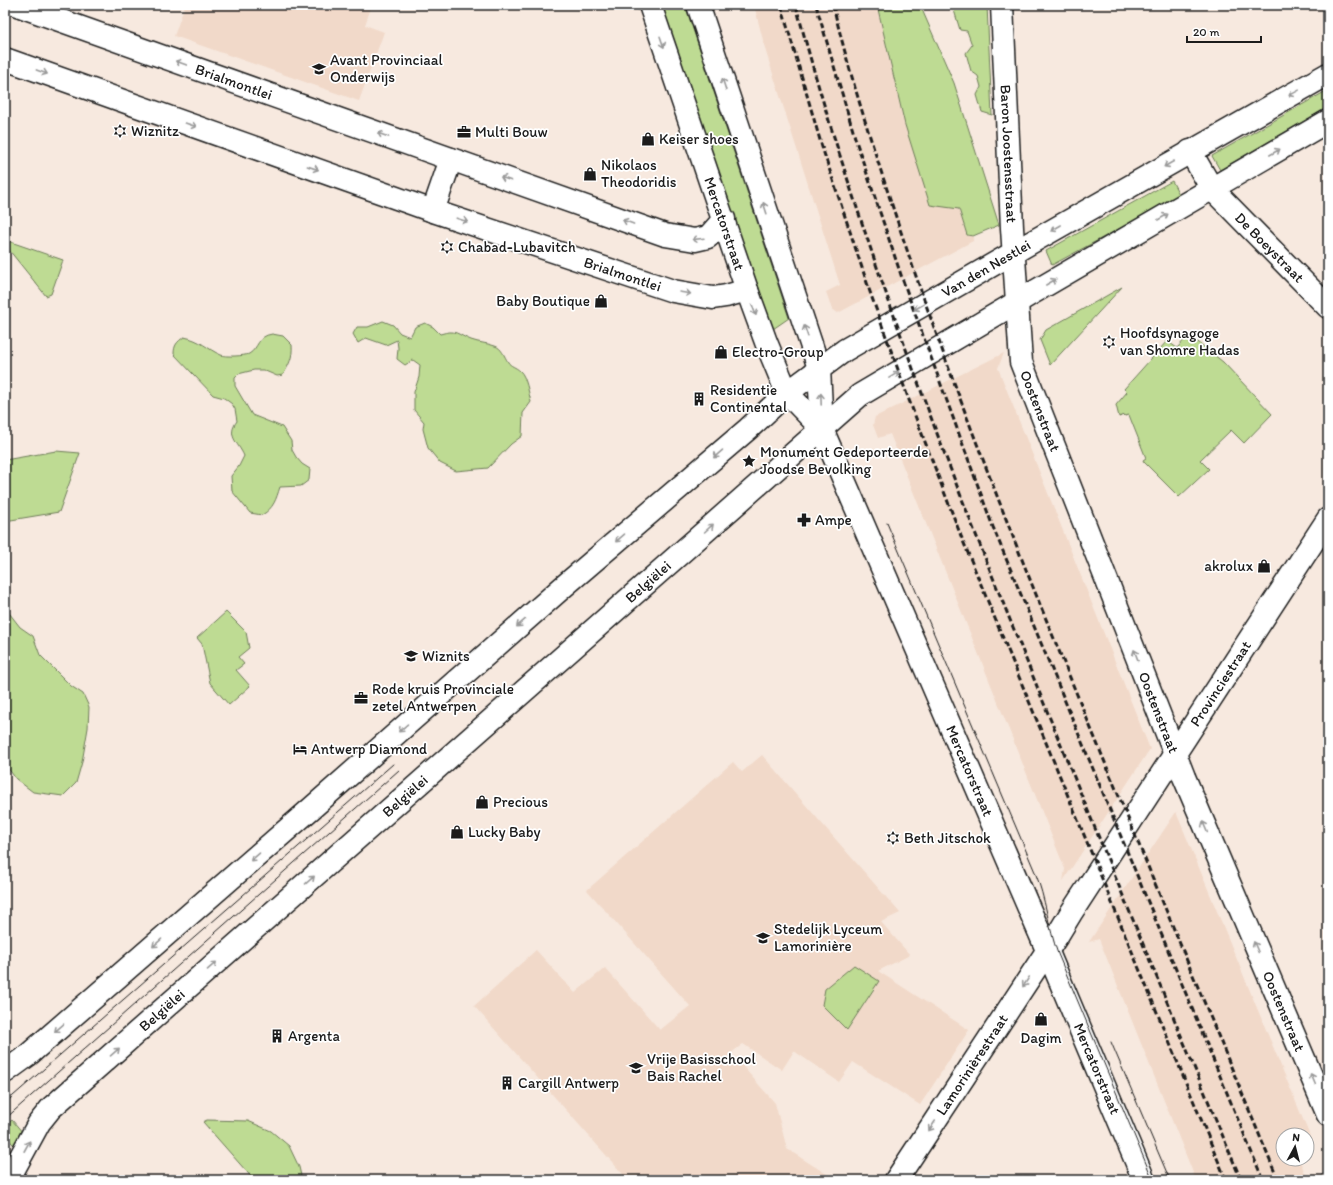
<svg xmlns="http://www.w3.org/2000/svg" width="1333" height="1185" viewBox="0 0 1333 1185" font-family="Itim,sans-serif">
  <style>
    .built { fill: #f1d9c9 }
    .green { fill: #bedb93; stroke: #6d7c58 }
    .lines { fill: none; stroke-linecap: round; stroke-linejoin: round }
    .minor-casing { stroke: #1c1c1c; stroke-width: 25 }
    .minor { stroke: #fff; stroke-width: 22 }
    .tram { stroke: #1c1c1c; stroke-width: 1 }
    .rail { stroke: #1c1c1c; stroke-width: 3; stroke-dasharray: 6 3; stroke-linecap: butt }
    .oneway { stroke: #999 }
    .labels { text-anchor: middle; stroke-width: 3.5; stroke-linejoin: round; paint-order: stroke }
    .poi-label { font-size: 15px; fill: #1c1c1c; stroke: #fff; text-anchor: start }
    .street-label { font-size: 15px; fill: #1c1c1c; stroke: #fff }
  </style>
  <rect width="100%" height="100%" fill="#f7e9df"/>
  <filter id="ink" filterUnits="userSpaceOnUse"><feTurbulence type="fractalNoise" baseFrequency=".025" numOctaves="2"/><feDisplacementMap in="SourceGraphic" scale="8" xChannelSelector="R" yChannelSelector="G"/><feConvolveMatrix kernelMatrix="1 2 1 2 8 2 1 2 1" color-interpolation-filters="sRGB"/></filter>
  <g filter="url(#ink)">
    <!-- built -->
    <path class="built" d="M185,5H372L365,25L384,32L359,101L174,36Z
      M754,5H877L905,125L959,209L967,235L973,236V241L838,313L832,309L826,292L840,285L766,52Z
      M1004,353L998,368L1150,749L1063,881L1065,869L890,434L878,438L873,425L875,417Z
      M762,755L900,913L881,922L910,955L878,971L969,1030L920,1105L853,1062L839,1082L794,1051L782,1070L743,1044L731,1053L775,1103L787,1149L836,1180H628L474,1006L536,950L575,993L605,968L660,1030L690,1006L587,890L733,762L742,772Z
      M1176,812L1312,1141L1307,1143V1135H1283V1159H1299L1308,1180H1196L1099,939L1089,942Z"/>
    <!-- green -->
    <path class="green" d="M662,5H685L789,318L773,329L750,265Z
      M877,5H920L954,83L999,225L973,236L967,235L959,209L930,205L905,125Z
      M959,5H987L992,115L982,112L977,95L981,87L978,76L971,71L966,53L972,45L967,31L960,30L954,10Z
      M1328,90V107L1220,170L1212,156Z
      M1172,181L1180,196L1052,265L1046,251Z
      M5,240L63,260L51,294L46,296L5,245Z
      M1122,287L1050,365L1040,340L1046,330Z
      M383,321L393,325L400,333L410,337L415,327L425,323L433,327L440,334C457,329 456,334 471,340C479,343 487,343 495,346C502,348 504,356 508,362C510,366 516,367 520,371C526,376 529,394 531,402L523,413L522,436L511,444L488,468L456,471L440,463L428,448L423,429L424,422L414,410V392L419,377L420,365L413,360L405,365L397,359L398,348L397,340L386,345L366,338L358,343L353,334L357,327H368Z
      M272,334L283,336L292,345C293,357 289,365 283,375L277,376L263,370H254L238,374L235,377V386L252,415L282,427L291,441L292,450L296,457L302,464L310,469L309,480L301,486L280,487C276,499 274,508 262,515L250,513L232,491L231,476L239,466L244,456C238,442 226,436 237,421L235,409L232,404L224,398L213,395L174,354C174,345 177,342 184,337C201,340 207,349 221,355C226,357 244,356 249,354C259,348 257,336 272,334Z
      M1189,335L1223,362L1272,414L1244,443L1231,430L1200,460L1209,469L1179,497L1144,462L1143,460L1146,458L1129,415L1125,416V415L1119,417L1116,405L1127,392L1124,389L1167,341L1177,348Z
      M56,451L80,453L59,512L5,521V460Z
      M5,604L6,609L20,627L33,636L40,655L71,686L83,694L89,707L88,728L82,762L76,783L63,796L33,792L16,779L5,764Z
      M226,612L246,632L249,648L238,657L244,664L236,670L250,686L229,705L210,683L202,644L197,638Z
      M854,965L879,981L847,1030L822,1005L825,989Z
      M12,1120L23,1133L19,1151L5,1135V1126Z
      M207,1120L248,1121L271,1131L289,1146L299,1167L302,1180H254L203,1122Z"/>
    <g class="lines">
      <!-- minor casing -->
      <g class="minor-casing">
        <g id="minor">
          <path id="s1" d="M17,5L665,235L695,240L708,237L724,219"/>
          <path id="s2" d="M650,5L747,290L766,342L787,393L822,429"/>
          <path id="s3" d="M698,5L819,368L822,429L1047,950L1144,1180"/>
          <path id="s4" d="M1002,5L1012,228L1021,362L1184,777L1328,1115"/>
          <path id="s5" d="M5,59L433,211L673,291L713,298L726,296L747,290"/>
          <path id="s6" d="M1190,151L1212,189L1328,307"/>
          <path d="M433,211L451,159"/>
          <path id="s7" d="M5,1072L27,1056L313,807L563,587L748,429L787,393L845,350L1032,242L1328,74"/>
          <path id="s8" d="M8,1180L39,1123L51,1108L860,395L1034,292L1328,121"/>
          <path id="s9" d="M896,1180L1057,936L1071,913L1328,519"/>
        </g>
      </g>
      <!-- minor -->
      <use href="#minor" class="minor"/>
      <!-- tram -->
      <path class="tram" d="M887,523L1035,872C1046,899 1048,927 1058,954L1153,1180
        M1111,1042L1170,1180
        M5,1103L393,764
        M5,1119L399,770"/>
      <!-- rail -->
      <path class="rail" d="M781,5L822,147L871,295L909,400L961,536L1226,1180
        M796,5C815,79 838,151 862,223C909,363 961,500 1017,637C1090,818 1166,999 1241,1180
        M816,5L856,141L902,278L993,527L1263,1180
        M833,5C850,77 873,147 896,217C939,347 988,475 1039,602C1118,795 1198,987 1278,1180"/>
    </g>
    <!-- one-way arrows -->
    <defs><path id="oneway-shaft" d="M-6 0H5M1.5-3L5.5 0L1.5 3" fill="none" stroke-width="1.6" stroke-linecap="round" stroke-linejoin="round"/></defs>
    <g class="oneway">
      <use href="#oneway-shaft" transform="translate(662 42) rotate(71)"/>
      <use href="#oneway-shaft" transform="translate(181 63) rotate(-160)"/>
      <use href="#oneway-shaft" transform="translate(42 72) rotate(20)"/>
      <use href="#oneway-shaft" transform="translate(724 84) rotate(-108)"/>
      <use href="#oneway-shaft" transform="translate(1294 93) rotate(151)"/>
      <use href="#oneway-shaft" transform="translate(191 125) rotate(19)"/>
      <use href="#oneway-shaft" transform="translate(383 135) rotate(-160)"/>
      <use href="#oneway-shaft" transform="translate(1275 152) rotate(-30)"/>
      <use href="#oneway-shaft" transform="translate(1169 164) rotate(150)"/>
      <use href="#oneway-shaft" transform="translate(313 168) rotate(19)"/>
      <use href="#oneway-shaft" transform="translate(506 179) rotate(-160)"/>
      <use href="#oneway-shaft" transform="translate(765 208) rotate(-108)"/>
      <use href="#oneway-shaft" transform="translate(1163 217) rotate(-30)"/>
      <use href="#oneway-shaft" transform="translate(462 220) rotate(18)"/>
      <use href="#oneway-shaft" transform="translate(628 222) rotate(-160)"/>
      <use href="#oneway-shaft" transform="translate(1056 228) rotate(150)"/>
      <use href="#oneway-shaft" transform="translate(698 239) rotate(173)"/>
      <use href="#oneway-shaft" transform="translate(1051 282) rotate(-30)"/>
      <use href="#oneway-shaft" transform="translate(685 293) rotate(9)"/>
      <use href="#oneway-shaft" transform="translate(919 307) rotate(150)"/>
      <use href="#oneway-shaft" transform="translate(754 310) rotate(70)"/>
      <use href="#oneway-shaft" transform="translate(806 331) rotate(-109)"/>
      <use href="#oneway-shaft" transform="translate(894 375) rotate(-31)"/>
      <use href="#oneway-shaft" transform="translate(821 399) rotate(-92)"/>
      <use href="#oneway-shaft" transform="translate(718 454) rotate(139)"/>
      <use href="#oneway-shaft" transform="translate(709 528) rotate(-42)"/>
      <use href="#oneway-shaft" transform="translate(620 538) rotate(139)"/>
      <use href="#oneway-shaft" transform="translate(521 623) rotate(139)"/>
      <use href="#oneway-shaft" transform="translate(1136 655) rotate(-111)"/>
      <use href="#oneway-shaft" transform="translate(403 728) rotate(139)"/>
      <use href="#oneway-shaft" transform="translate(1205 827) rotate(-113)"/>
      <use href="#oneway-shaft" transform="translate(255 857) rotate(139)"/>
      <use href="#oneway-shaft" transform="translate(310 880) rotate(-41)"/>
      <use href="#oneway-shaft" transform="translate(157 943) rotate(139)"/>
      <use href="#oneway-shaft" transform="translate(1256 947) rotate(-113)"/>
      <use href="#oneway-shaft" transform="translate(212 966) rotate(-41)"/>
      <use href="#oneway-shaft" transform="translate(1026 982) rotate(123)"/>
      <use href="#oneway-shaft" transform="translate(59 1028) rotate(139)"/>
      <use href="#oneway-shaft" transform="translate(115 1052) rotate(-41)"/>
      <use href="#oneway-shaft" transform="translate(1313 1079) rotate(-113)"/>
      <use href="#oneway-shaft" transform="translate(932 1126) rotate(123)"/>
      <use href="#oneway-shaft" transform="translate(27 1146) rotate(-61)"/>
    </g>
  </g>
  <!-- icons -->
  <defs>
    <g id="school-bare" transform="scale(1.08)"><path d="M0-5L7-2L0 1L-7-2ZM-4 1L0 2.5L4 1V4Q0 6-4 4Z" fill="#1c1c1c" stroke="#fff" stroke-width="2.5" paint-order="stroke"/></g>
    <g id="synagogue-bare" transform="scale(1.08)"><path d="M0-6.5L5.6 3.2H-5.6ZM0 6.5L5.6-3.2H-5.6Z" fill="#1c1c1c" stroke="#fff" stroke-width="2.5" paint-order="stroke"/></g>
    <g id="office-bare" transform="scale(1.08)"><path d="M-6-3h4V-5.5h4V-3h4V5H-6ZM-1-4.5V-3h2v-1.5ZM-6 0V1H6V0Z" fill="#1c1c1c" stroke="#fff" stroke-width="2.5" paint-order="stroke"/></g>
    <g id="shop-bare" transform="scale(1.08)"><path d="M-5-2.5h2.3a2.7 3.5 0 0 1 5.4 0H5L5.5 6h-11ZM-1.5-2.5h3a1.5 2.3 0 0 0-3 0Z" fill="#1c1c1c" stroke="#fff" stroke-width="2.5" paint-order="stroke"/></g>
    <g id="building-bare" transform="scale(1.08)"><path d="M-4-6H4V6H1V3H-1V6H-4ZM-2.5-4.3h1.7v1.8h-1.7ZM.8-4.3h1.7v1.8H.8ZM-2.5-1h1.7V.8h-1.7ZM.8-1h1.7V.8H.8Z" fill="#1c1c1c" stroke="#fff" stroke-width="2.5" paint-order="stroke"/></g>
    <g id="sight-bare" transform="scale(1.08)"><path d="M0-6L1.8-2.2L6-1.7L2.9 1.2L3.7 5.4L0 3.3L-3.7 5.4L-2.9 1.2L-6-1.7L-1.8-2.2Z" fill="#1c1c1c" stroke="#fff" stroke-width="2.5" paint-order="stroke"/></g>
    <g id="pharmacy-bare" transform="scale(1.08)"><path d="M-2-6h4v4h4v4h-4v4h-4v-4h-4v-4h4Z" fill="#1c1c1c" stroke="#fff" stroke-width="2.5" paint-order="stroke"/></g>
    <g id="hotel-bare" transform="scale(1.08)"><path d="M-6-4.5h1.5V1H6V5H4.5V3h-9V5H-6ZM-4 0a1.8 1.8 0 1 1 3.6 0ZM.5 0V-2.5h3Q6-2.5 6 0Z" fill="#1c1c1c" stroke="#fff" stroke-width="2.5" paint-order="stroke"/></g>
  </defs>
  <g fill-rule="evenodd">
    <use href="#school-bare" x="319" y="69"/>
    <use href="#synagogue-bare" x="120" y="131"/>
    <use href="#office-bare" x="464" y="132"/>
    <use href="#shop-bare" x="648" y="139"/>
    <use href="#shop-bare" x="590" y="174"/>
    <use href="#synagogue-bare" x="447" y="247"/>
    <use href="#shop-bare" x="601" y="301"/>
    <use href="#synagogue-bare" x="1109" y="342"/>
    <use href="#shop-bare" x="721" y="352"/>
    <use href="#building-bare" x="699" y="399"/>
    <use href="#sight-bare" x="749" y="461"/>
    <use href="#pharmacy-bare" x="804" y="520"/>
    <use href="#shop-bare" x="1264" y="566"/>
    <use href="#school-bare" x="411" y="656"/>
    <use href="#office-bare" x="361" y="698"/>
    <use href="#hotel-bare" x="300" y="749"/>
    <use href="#shop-bare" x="482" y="802"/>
    <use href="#shop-bare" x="457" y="832"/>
    <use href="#synagogue-bare" x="893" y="838"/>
    <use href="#school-bare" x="763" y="938"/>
    <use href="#shop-bare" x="1041" y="1019"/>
    <use href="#building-bare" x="277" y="1036"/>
    <use href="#school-bare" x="636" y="1068"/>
    <use href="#building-bare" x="507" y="1083"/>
  </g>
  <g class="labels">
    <!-- poi labels -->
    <g class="poi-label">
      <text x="330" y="65">Avant Provinciaal<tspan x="330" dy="17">Onderwijs</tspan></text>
      <text x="131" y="136">Wiznitz</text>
      <text x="475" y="137">Multi Bouw</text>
      <text x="659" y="144">Keiser shoes</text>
      <text x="601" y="170">Nikolaos<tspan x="601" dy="17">Theodoridis</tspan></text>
      <text x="458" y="252">Chabad-Lubavitch</text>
      <text x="590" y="306" text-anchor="end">Baby Boutique</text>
      <text x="1120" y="338">Hoofdsynagoge<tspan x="1120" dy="17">van Shomre Hadas</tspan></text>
      <text x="732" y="357">Electro-Group</text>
      <text x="710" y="395">Residentie<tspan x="710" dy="17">Continental</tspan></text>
      <text x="760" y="457">Monument Gedeporteerde<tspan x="760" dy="17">Joodse Bevolking</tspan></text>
      <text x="815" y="525">Ampe</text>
      <text x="1253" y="571" text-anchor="end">akrolux</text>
      <text x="422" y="661">Wiznits</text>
      <text x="372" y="694">Rode kruis Provinciale<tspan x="372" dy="17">zetel Antwerpen</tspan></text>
      <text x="311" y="754">Antwerp Diamond</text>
      <text x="493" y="807">Precious</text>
      <text x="468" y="837">Lucky Baby</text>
      <text x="904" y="843">Beth Jitschok</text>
      <text x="774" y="934">Stedelijk Lyceum<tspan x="774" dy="17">Lamorinière</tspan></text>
      <text x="288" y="1041">Argenta</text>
      <text x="1041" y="1043" text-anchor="middle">Dagim</text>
      <text x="647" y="1064">Vrije Basisschool<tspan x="647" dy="17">Bais Rachel</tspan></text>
      <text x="518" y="1088">Cargill Antwerp</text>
    </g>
    <!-- street labels -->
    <g class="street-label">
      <text dy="5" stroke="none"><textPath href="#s1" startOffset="230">Brialmontlei</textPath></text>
      <text dy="5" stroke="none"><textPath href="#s4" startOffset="149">Baron Joostensstraat</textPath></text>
      <text dy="5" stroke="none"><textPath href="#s2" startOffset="231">Mercatorstraat</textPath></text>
      <text dy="5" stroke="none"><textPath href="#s6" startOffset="126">De Boeystraat</textPath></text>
      <text dy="5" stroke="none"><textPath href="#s7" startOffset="1271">Van den Nestlei</textPath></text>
      <text dy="5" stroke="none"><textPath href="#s5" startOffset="654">Brialmontlei</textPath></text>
      <text dy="5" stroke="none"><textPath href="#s4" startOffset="410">Oostenstraat</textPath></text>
      <text dy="5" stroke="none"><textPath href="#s8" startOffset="880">Belgiëlei</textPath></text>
      <text dy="5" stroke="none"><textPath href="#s9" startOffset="593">Provinciestraat</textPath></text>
      <text dy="5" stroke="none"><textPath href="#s4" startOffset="734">Oostenstraat</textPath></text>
      <text dy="5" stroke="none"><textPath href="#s3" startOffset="816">Mercatorstraat</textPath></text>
      <text dy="5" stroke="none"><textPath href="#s8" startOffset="556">Belgiëlei</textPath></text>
      <text dy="5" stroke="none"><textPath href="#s8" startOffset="232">Belgiëlei</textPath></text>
      <text dy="5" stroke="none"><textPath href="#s4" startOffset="1058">Oostenstraat</textPath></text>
      <text dy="5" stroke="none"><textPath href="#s9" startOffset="138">Lamorinièrestraat</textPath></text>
      <text dy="5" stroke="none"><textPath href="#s3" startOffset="1140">Mercatorstraat</textPath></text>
    </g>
  </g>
  <!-- margin -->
  <rect width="1333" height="1185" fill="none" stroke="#fff" stroke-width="20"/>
  <rect x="10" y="10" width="1313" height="1165" fill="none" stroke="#1c1c1c" stroke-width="1.5" filter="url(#ink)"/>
  <!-- north arrow -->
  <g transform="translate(1295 1147) rotate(7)"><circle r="19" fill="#ffffff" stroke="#a4a4a4"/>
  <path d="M0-3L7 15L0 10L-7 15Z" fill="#1c1c1c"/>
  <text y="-6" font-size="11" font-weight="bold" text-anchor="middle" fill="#1c1c1c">N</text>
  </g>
  <!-- scale -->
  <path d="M1187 36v6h74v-6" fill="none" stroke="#1c1c1c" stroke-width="2"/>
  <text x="1193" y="36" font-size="12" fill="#1c1c1c" stroke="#ffffff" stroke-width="3" paint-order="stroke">20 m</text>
</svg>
